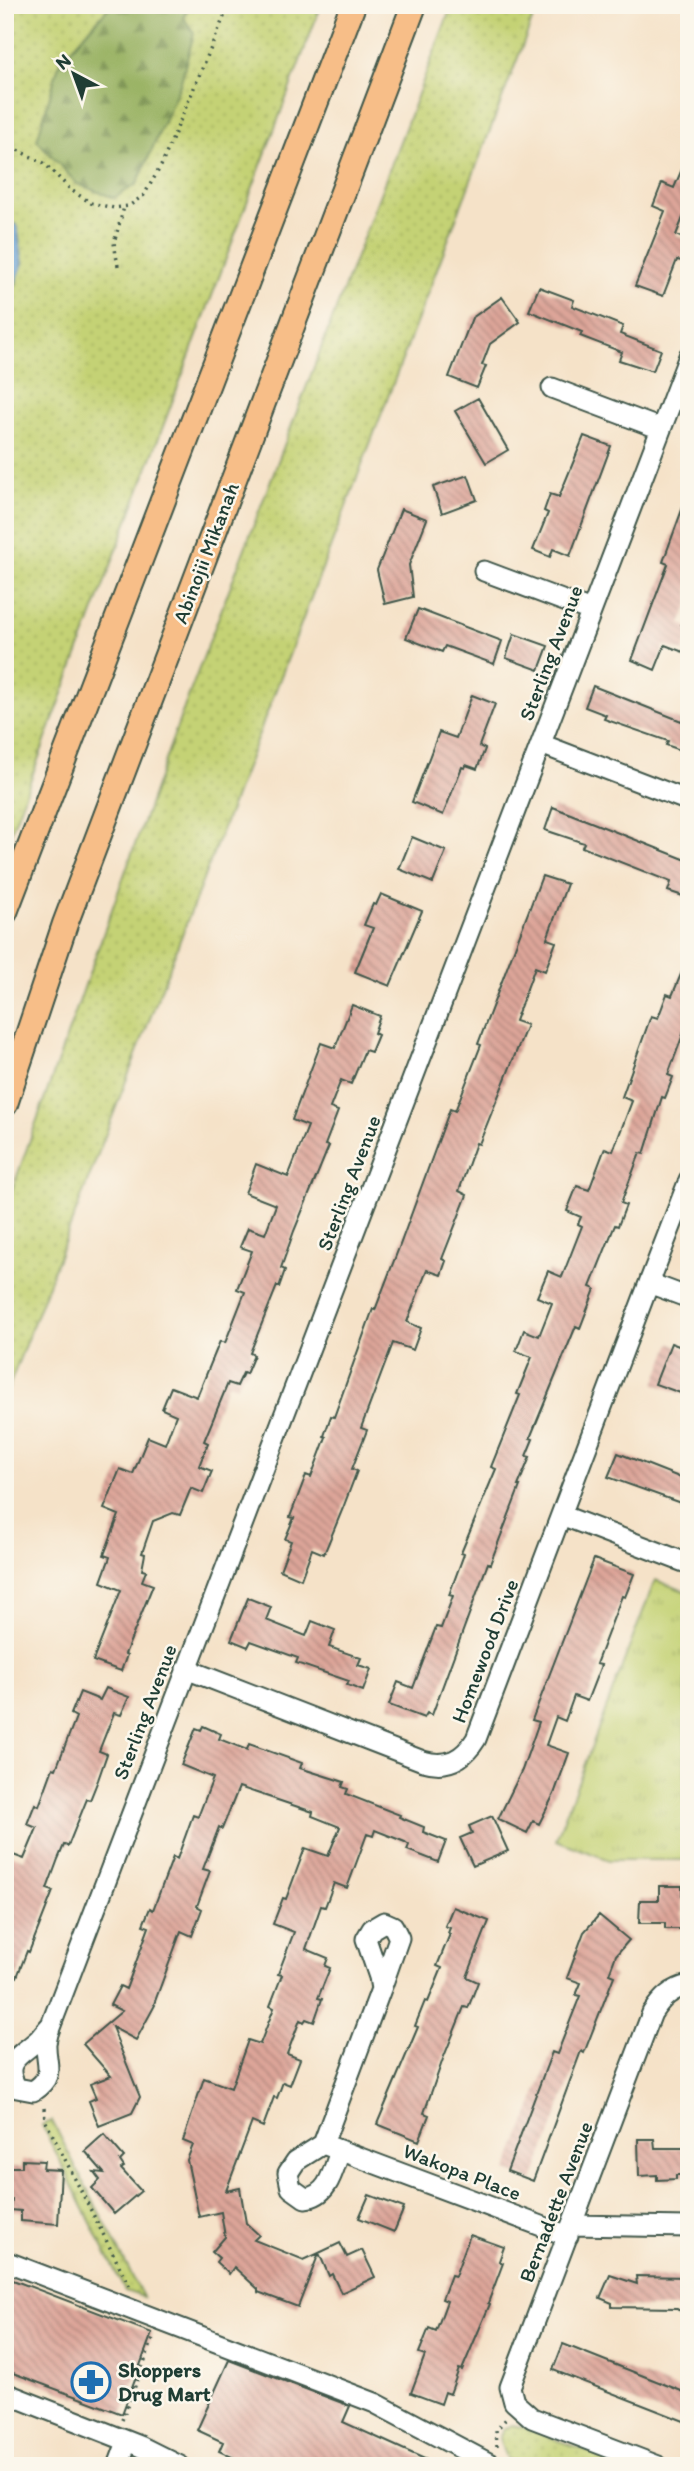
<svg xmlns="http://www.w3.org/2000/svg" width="694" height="2471" viewBox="0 0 694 2471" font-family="Itim,sans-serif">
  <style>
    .grass { fill: url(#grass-dots); stroke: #728854; stroke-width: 2 }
    .forest { fill: url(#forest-firs); stroke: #5d784d; stroke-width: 2 }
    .park { fill: url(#park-tufts); stroke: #728854; stroke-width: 2 }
    .water { fill: #67a2d7; stroke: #437086; stroke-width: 2 }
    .building { fill: url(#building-back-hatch) }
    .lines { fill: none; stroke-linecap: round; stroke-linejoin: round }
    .minor-casing { stroke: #3f564a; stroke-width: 23 }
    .major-casing { stroke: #3f564a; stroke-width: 28 }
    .path { stroke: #3f564a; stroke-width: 3.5; stroke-dasharray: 2 5; stroke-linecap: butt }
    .minor { stroke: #fff; stroke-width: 19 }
    .major { stroke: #f7be88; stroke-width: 24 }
    .labels { text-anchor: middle; stroke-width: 5; stroke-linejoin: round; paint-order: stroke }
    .street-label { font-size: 21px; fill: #1f3d34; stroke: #fbf7ec }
    .poi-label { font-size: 21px; font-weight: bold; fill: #1f3d34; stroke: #fbf7ec; text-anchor: start }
  </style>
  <defs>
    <pattern id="grass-dots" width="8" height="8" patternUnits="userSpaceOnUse" patternTransform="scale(1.75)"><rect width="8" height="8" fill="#c4d274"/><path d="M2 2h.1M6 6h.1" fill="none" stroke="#a8b565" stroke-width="1.8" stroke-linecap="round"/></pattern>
    <pattern id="forest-firs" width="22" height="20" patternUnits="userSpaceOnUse" patternTransform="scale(1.75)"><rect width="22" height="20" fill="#9bb466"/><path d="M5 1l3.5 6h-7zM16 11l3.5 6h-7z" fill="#7e9455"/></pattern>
    <pattern id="park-tufts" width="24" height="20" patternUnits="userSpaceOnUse" patternTransform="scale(1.75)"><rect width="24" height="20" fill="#c4d274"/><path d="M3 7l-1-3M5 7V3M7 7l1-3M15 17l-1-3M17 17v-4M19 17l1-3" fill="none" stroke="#a8b565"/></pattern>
    <pattern id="building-back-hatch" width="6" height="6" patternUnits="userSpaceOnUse" patternTransform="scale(1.75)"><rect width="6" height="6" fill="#dda599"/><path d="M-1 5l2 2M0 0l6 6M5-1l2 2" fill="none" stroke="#b3887e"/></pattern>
  </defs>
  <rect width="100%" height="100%" fill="#fbf7ec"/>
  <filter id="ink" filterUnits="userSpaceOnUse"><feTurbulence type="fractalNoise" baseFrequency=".0143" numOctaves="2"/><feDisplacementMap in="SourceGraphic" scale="14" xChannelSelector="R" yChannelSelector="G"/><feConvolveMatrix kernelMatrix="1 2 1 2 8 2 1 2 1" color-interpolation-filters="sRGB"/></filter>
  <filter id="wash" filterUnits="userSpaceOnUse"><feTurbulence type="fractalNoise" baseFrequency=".00686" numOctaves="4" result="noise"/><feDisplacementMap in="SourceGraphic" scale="28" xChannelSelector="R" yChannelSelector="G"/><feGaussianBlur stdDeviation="1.57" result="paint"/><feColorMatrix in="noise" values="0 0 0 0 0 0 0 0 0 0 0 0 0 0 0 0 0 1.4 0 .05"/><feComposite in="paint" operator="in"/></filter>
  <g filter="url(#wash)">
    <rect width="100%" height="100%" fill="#f5e2c8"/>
    <!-- grass -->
    <path class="grass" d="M5,5H321L5,848Z
      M452,5H538L5,1397V1210L179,721Z
      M52,2121L143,2297L125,2291L42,2125Z
      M512,2425L526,2428L625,2466H520L506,2459L499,2438L503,2430Z"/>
    <!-- forest -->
    <path class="forest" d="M111,5H191L183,17L194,33L180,85L137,184L114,198L77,184L37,140L60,61Z"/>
    <!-- park -->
    <path class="park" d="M655,1580L687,1592L684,1860H609L556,1840Z"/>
    <!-- water -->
    <path class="water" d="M5,221L17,225L23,263L5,312Z"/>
    <g id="blocks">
      <!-- building -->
      <path class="building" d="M688,155L689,203L676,235L689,241V244L682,261L677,260L663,296L635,286L665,211L653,206L662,183L674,188Z
        M539,287L574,300L572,306L623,326L620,334L661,350L653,371L619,360L622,352L580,336L582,332L529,311Z
        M502,297L520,322L490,344L482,365L486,366L477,388L449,377L472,318Z
        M478,398L508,450L486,463L455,411Z
        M584,436L611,446L570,556L553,549L550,557L533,550L548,513L544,511L550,494L559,497Z
        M468,475L477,500L442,513L433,487Z
        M687,496H689V603L681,624L689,627V636L683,652L665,645L655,670L632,660L668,564L663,562Z
        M401,509L427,519L409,565L413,597L385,604L377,570Z
        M418,609L502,641L494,664L445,646L442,652L406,638Z
        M514,634L548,646L539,670L506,658Z
        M593,686L689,724V753L666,745L668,741L604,719L606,715L585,707Z
        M472,695L495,704L479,746L485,749L477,769L466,765L465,768L462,767L443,815L412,802L439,732L456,738Z
        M553,807L689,861V898L668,891L671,882L582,847L584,843L545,830Z
        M412,837L446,851L433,883L399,869Z
        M542,876L567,884L547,939L556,942L545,971L535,967L515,1021L527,1025L479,1144L476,1143L459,1191L467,1195L442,1259L446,1261L441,1275L427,1270L407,1322L421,1328L413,1350L393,1343L361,1428L367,1430L352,1469L357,1471L343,1508L324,1554L312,1549L301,1579L280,1570L291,1541L285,1539L294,1518L290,1517L306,1475L311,1477L326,1437L324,1436L331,1416L334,1417L373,1309L375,1310L400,1245L450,1109L455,1111L481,1045L478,1044Z
        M381,894L422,911L390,986L355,972L373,928L364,925L373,904L376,905Z
        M689,955V1018L668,1075L673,1077L665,1098L662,1097L644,1154L640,1153L621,1203L626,1205L618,1226L615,1225L590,1287L595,1289L580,1328L576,1326L530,1438L533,1439L526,1456L530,1457L518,1486H520L490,1564L488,1563L432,1715L427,1713L424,1718L389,1705L398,1682L413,1688L436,1627L441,1628L453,1596L449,1595L464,1554L461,1553L496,1469L491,1467L520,1395L517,1394L532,1357L516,1351L524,1330L539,1336L552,1303L537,1297L548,1271L562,1277L582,1226L578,1224L581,1217L567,1211L577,1186L589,1190L605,1148L613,1151L632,1101L622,1097L651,1016L658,1018L667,994L672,996Z
        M352,1005L380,1016L374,1033L378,1035L371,1052L365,1050L351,1084L341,1080L330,1108L338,1111L325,1145L329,1146L294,1231L281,1268L285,1270L279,1287L277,1286L250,1353L254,1355L246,1374L243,1373L237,1386L228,1383L204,1441L208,1443L199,1466L212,1471L203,1493L191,1488L180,1515L173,1513L153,1521L142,1553L145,1554L142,1570L146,1571L142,1581L153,1585L125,1654L127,1655L121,1671L93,1661L121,1590L101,1582L110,1557L104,1555L119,1515L104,1509L120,1469L133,1474L148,1437L165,1444L176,1415L162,1409L171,1387L197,1397L220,1341L225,1343L245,1292L237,1289L252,1251L240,1247L248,1228L265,1234L276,1205L245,1193L249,1183L256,1164L288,1177L308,1126L292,1120L308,1077L321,1043L335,1048Z
        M671,1343L689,1350V1396L655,1384Z
        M618,1453L689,1481V1506L608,1477Z
        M594,1559L634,1574L625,1597L622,1596L596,1664L601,1665L587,1701L574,1696L565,1721L556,1717L546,1745L569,1753L554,1794L539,1824L533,1821L527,1833L498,1819L522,1770L539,1722L532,1720Z
        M248,1598L271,1607L266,1620L306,1636L312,1621L335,1630L329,1647L361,1658L358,1665L371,1669L363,1691L347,1685L349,1681L296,1663L298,1658L251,1641L248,1647L231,1640Z
        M106,1688L129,1697L121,1715L114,1713L99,1751L107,1754L98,1780L90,1800L87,1799L68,1846L64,1845L58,1859L47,1889L53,1891L29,1952L27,1951L17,1977L5,1972V1852L24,1859L37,1828L27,1824L35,1804L39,1806L53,1768L56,1769L76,1717L71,1714L80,1692L100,1700Z
        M203,1726L221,1734L219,1739L247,1750L249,1744L302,1763L300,1768L344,1782L342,1787L348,1789L346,1794L400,1815L399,1817L424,1827L423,1832L446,1841L438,1862L407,1850L409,1845L405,1842L375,1830L373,1836L367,1834L347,1888L334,1883L325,1907L321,1906L306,1949L328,1958L325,1966L330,1968L318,1998L322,1999L314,2022L306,2019L304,2022L300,2020L287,2054L300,2059L290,2085L283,2082L277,2098L274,2097L263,2127L252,2122L226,2191L240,2188L246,2223L259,2235L254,2240L304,2260L319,2253L298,2307L258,2292V2289L234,2267L229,2274L216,2262L219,2258L212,2252L225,2237L221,2212L199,2217L187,2160L193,2145L183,2141L204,2078L231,2088L248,2040L260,2044L274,2008L270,2006L282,1975L278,1974L294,1932L273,1924L283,1898L286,1899L305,1848L328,1856L340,1827L312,1816L313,1812L239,1787L222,1829L219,1827L203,1869L210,1871L197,1906L202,1909L192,1936L181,1931L154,2004L155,2005L136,2040L112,2027L140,2097L132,2113L99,2126L89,2101L96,2098L90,2084L111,2076L83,2044L122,2011L110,2005L120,1986L126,1989L149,1927L143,1925L150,1908L153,1910L173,1857L177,1859L193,1815L198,1817L213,1778L181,1765L196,1728L201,1730Z
        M492,1816L508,1851L473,1866L460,1838L472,1833L469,1826Z
        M659,1886H682V1929H665V1923H639L640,1900H659Z
        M453,1907L489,1921L467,1977L478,1982L468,2008L464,2007L443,2059L424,2113L429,2115L419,2141L377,2124L418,2027L415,2026L425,2001L428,2002L442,1968L437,1966L450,1934L448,1933L450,1928L445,1926Z
        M599,1915L629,1940L616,1955L609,1974L614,1976L584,2053L581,2051L533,2181L507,2171L552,2052L557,2054L580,1996L576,1995L581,1983L567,1978L584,1932Z
        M104,2134L124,2157L120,2161L124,2167L121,2169L141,2191L114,2214L92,2188L100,2180L94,2172L104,2173L85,2151Z
        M638,2139H654L655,2148H689V2175H676V2179L657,2180V2175L639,2176Z
        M22,2160L44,2161L43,2169L61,2170L58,2224L21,2221V2211L11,2210L12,2200L7,2199L9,2167H22Z
        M369,2195L404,2208L394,2232L359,2218Z
        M470,2235L504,2247L499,2261L503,2263L488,2303L490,2304L462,2370L459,2369L450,2394L445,2392L441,2404L411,2393L425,2355L419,2353L429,2328L436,2331L447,2301L442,2299L451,2275L455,2276Z
        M340,2243L347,2257L362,2250L375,2277L341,2293L332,2274L329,2276L319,2253Z
        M610,2275L637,2284L636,2276L689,2277V2319L677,2308L612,2307V2303L600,2298Z
        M5,2277L152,2333L122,2414L5,2370Z
        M563,2344L689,2394V2423L553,2370Z
        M229,2360L350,2406L343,2422L440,2466H251L219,2451L223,2442L197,2430Z"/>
    </g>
  </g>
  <g filter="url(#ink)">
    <use href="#blocks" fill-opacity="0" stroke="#3f564a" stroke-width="2"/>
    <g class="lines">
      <!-- minor casing -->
      <g class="minor-casing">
        <path id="minor" d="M552,388L661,429
          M484,571L591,611
          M541,744L689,801
          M689,1180L649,1283L689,1298
          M561,1515L689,1564
          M186,1669L423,1761C447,1768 463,1760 476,1739L649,1283
          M381,1989L399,1938L393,1926L384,1922L372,1929L366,1939L379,1977L381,1989L323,2144L568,2236
          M51,2025C47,2029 43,2034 39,2039C22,2055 0,2061 17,2088L33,2091C57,2075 45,2065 46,2043C47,2037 49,2030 51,2025L689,356
          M323,2144L296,2161L288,2173L291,2188L305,2198C329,2196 333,2170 340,2151
          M572,2225L689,2227
          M5,2261L375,2403L494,2466
          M5,2393L140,2446L180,2466
          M118,2466L127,2442
          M658,2466L532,2418L514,2402L510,2387L652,2013C662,1998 671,1989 689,1985"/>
      </g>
      <!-- major casing -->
      <g class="major-casing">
        <path id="major" d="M5,912L353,5
          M5,1104L65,924L414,5"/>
      </g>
      <!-- path -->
      <path class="path" d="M5,144L44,163L71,190L91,203L114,208L129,206L144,195L161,166L229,5
        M118,266L114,243L124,207
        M44,2108L45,2120L131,2289
        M122,2420L153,2339
        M497,2446L496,2430L506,2419"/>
      <!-- minor -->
      <use href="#minor" class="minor"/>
      <!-- major -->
      <use href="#major" class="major"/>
    </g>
  </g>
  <!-- icons -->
  <defs>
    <g id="pharmacy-ring" transform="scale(2.0125)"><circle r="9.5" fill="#fbf7ec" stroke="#1f6fb2" stroke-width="1.5"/><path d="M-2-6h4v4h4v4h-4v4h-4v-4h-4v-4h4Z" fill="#1f6fb2"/></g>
  </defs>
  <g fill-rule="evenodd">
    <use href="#pharmacy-ring" x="91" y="2382"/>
  </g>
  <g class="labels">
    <!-- street labels -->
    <g class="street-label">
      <text transform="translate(206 553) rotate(-69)" y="7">Abinojii Mikanah</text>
      <text transform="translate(551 653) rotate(-69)" y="7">Sterling Avenue</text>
      <text transform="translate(349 1183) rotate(-69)" y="7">Sterling Avenue</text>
      <text transform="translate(485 1651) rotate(-69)" y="7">Homewood Drive</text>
      <text transform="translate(145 1712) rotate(-69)" y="7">Sterling Avenue</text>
      <text transform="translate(462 2172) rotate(21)" y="7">Wakopa Place</text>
      <text transform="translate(556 2202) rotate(-69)" y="7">Bernadette Avenue</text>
    </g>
    <!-- poi labels -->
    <g class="poi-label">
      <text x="118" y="2377">Shoppers<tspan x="118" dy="24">Drug Mart</tspan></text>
    </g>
  </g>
  <!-- margin -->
  <rect width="694" height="2471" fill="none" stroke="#fbf7ec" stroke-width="28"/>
  <!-- north arrow -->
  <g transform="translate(74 74) rotate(319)" stroke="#fbf7ec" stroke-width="5" paint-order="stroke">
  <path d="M0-5L12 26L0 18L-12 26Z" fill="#1f3d34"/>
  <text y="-10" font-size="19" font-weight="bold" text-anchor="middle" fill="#1f3d34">N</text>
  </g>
</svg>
